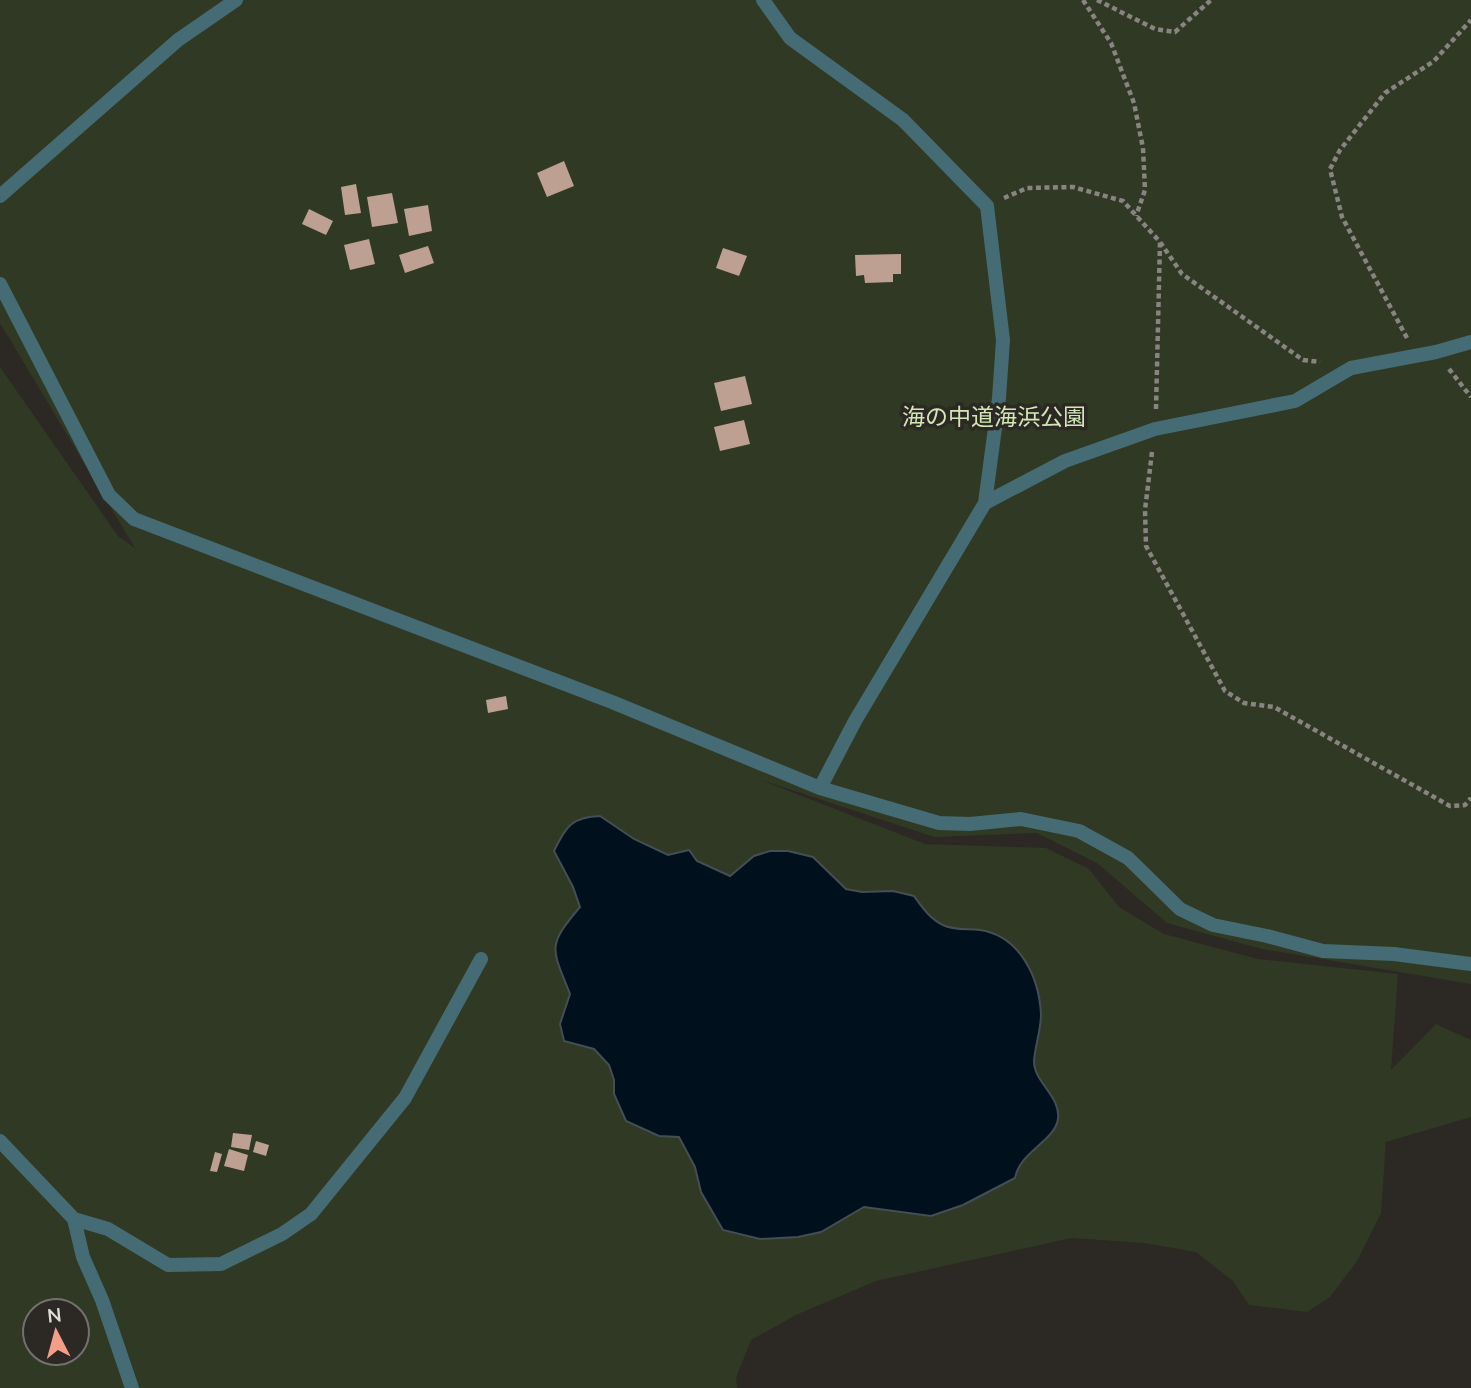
<svg xmlns="http://www.w3.org/2000/svg" width="1471" height="1388" viewBox="0 0 1471 1388" font-family="'Nunito Sans','Noto Sans JP',sans-serif">
  <style>
    .green { fill: #303923; fill-rule: evenodd }
    .water { fill: #00101c; stroke: #434e55; stroke-width: 2 }
    .building { fill: #bea093 }
    .lines { fill: none; stroke-linecap: round; stroke-linejoin: round }
    .path { stroke: #878481; stroke-width: 4.5; stroke-dasharray: 5 3.5; stroke-linecap: butt }
    .service { stroke: #456c74; stroke-width: 14 }
    .labels { text-anchor: middle; stroke-width: 7; stroke-linejoin: round; paint-order: stroke }
    .park-label { font-size: 23px; fill: #d2e7b5; stroke: #2c2824 }
  </style>
  <rect width="100%" height="100%" fill="#2c2824"/>
  <!-- green -->
  <path class="green" d="M0,0H1471V984L1262,949L1167,923L1097,863L1037,833L934,837L758,779L925,844L1046,848L1089,869L1119,907L1164,934L1258,959L1398,974L1391,1070L1436,1024L1471,1040V1117L1386,1142L1381,1213L1357,1261L1330,1297L1307,1312L1249,1305L1233,1281L1196,1252L1144,1243L1071,1238L876,1281L796,1315L751,1340L736,1378L737,1388H0V367L118,536L135,548L0,323ZM35,1311H77V1353H35Z"/>
  <!-- water -->
  <path class="water" d="M600,816L634,839L668,855L689,850L697,861L730,876L754,856L770,851H788L813,857L846,889L862,892L893,891L914,896C922,907 930,919 943,925C954,931 969,928 980,930C1020,936 1039,977 1041,1014C1041,1030 1035,1046 1034,1061C1034,1083 1061,1096 1058,1119C1055,1141 1020,1151 1015,1178L963,1205L931,1216L864,1207L821,1232L798,1237L760,1239L723,1230L701,1192L695,1167L679,1137L659,1136L626,1121L614,1094V1080L609,1065L594,1049L564,1041L560,1024L570,994C552,948 546,947 580,907L573,887L554,851C566,826 572,817 600,816Z"/>
  <!-- building -->
  <path class="building" d="M564,161L574,186L547,197L537,173Z
    M356,184L361,213L345,215L341,187Z
    M392,193L398,223L372,227L367,197Z
    M428,205L432,231L409,236L404,209Z
    M309,209L333,221L326,235L302,224Z
    M369,239L375,264L350,270L344,245Z
    M428,246L434,263L405,273L399,255Z
    M723,248L747,256L739,276L716,268Z
    M901,254V274H893V282L865,283L864,275L856,276L855,255Z
    M745,376L752,404L721,411L714,383Z
    M744,420L750,444L720,451L714,427Z
    M506,696L508,709L488,713L486,700Z
    M233,1133L252,1135L249,1150L231,1147Z
    M256,1141L269,1145L266,1156L253,1152Z
    M229,1149L248,1155L244,1171L224,1166Z
    M215,1152L222,1154L217,1172L210,1171Z"/>
  <g class="lines">
    <!-- path -->
    <path class="path" d="M1083,0L1111,43L1134,103L1143,148L1145,190L1136,216
      M1097,0L1155,29L1175,32L1211,0
      M1004,198L1027,188L1073,187L1123,201L1160,242L1182,274L1303,360L1320,362
      M1407,338L1342,217L1330,169L1340,150L1385,93L1434,61L1471,20
      M1449,369L1471,397
      M1156,409L1160,242
      M1152,452L1145,510L1146,546L1225,691L1244,703L1274,707L1450,806L1465,805L1471,798"/>
    <!-- service -->
    <path class="service" d="M763,0L790,38L903,120L987,206L1003,340L999,398L985,503
      M0,196L178,40L236,0
      M0,284L109,495L134,519L612,702L820,788L939,823L970,824L1021,819L1079,831L1128,858L1180,909L1213,925L1267,936L1323,951L1394,954L1471,964
      M820,788L855,721L985,503L1065,461L1155,429L1295,401L1351,368L1436,352L1471,342
      M0,1141L74,1219L83,1257L102,1300L132,1388
      M74,1219L108,1229L168,1265L221,1264L282,1234L311,1214L405,1098L481,959"/>
  </g>
  <g class="labels">
    <!-- park labels -->
    <g class="park-label">
      <text x="994" y="425">海の中道海浜公園</text>
    </g>
  </g>
  <!-- north arrow -->
  <g transform="translate(56 1332) rotate(354)"><circle r="33" fill="#2c2824" stroke="#74706d" stroke-width="2"/>
  <path d="M0-5L12 26L0 18L-12 26Z" fill="#f49e87"/>
  <text y="-10" font-size="19" font-weight="bold" text-anchor="middle" fill="#e0dddb">N</text>
  </g>
</svg>
